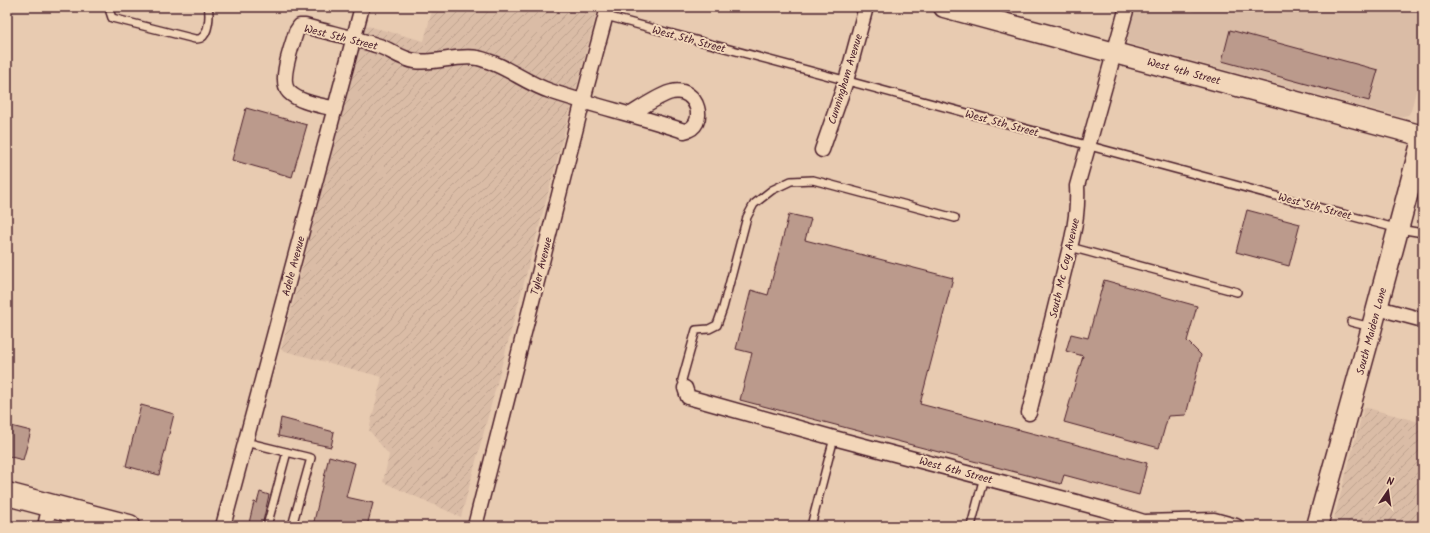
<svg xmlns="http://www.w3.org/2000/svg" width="1430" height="533" viewBox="0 0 1430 533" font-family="Kalam,sans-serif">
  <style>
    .built { fill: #dabca6 }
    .industrial { fill: url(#industrial-furrows) }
    .building { fill: #bb9a8c; stroke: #4a1f2b }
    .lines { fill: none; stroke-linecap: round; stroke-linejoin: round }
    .lane-casing { stroke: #4a1f2b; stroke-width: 10 }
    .street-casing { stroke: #4a1f2b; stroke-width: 17 }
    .secondary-casing { stroke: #4a1f2b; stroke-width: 23 }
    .primary-casing { stroke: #4a1f2b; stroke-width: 25 }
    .lane { stroke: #f2d6b9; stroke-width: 7 }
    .street { stroke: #f2d6b9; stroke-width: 14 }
    .secondary { stroke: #f2d6b9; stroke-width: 20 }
    .primary { stroke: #f2d6b9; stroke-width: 22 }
    .labels { text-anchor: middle; stroke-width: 4; stroke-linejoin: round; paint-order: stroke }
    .street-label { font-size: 11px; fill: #4a1f2b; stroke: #f2d6b9 }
  </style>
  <defs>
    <pattern id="industrial-furrows" width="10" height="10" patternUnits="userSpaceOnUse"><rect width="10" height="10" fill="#dabca6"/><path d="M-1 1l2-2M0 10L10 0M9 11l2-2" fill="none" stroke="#bda18f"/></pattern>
  </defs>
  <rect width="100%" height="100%" fill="#e8cbb1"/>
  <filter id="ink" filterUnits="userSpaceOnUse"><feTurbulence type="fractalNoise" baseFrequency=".025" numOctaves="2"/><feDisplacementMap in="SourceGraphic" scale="8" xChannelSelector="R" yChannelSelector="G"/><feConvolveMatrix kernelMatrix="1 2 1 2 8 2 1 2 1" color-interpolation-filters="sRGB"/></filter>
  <g filter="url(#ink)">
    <!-- built -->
    <path class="built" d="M1134,7H1173L1193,12L1195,7H1423V62L1411,111L1408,115L1400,117L1129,44L1126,37Z"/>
    <!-- industrial -->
    <path class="industrial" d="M433,7H598L461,517L383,482L389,455L369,430L382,377L281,350L364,25L424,41Z
      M1364,407L1423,423V526H1332Z"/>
    <!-- building -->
    <path class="building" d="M1230,30L1378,70L1369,101L1222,61Z
      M246,108L307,125L292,177L232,160Z
      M1247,210L1300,224L1289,266L1236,252Z
      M789,214L811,219L805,240L953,278L920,404L1147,463L1139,495L1064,475L1061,484L740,400L752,353L736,349L751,290L768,295Z
      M1104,280L1197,306L1187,341L1201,355L1186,415L1168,416L1159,448L1064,422L1083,356L1066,351L1071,334L1088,338Z
      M141,405L174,414L159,475L126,466Z
      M281,418L334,432L331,447L278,436Z
      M7,425L31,431L23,460L7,456Z
      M329,456L355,463L346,497L373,503L367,526H313Z
      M260,492L269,495L262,526L249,523L254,502L257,503Z"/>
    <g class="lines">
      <!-- lane casing -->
      <g class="lane-casing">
        <path id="lane" d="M111,7L110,12L112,18L195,39C197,39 200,39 201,38C209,34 210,14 208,7
          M606,16L1399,229L1423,233
          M1070,247L1237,292
          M1351,322L1371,327
          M685,388L682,380L696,330L709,329L717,325L723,308L747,217L754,204L772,190L791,181L813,180L955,218
          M245,442L311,458L292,526
          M267,526L287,452
          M811,526L834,438
          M971,526L984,477"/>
      </g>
      <!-- street casing -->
      <g class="street-casing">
        <path id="street" d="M335,109C321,105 300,103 289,92C278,81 292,46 296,32L300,26H305C330,33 355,38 379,46C391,50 401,59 415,61C436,64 457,54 478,58C504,64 525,83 550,91C594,106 640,116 684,131C709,127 698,86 672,92C661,94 641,108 631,114
          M822,150L846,81L866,7
          M1378,308L1423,320
          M685,388L688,397L834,438L1103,509L1144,522L1214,520L1236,526
          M1029,413L1072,239C1076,221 1078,204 1077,186L1127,7
          M45,526L50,505
          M223,526L362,7
          M475,526L583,100L608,7"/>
      </g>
      <!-- secondary casing -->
      <g class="secondary-casing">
        <path id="secondary" d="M944,7L1423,136
          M1317,526L1372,327L1423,136"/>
      </g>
      <!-- primary casing -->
      <g class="primary-casing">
        <path id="primary" d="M7,494L129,526"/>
      </g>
      <!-- lane -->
      <use href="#lane" class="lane"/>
      <!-- street -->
      <use href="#street" class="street"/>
      <!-- secondary -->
      <use href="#secondary" class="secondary"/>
      <!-- primary -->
      <use href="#primary" class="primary"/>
    </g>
  </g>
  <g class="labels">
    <!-- street labels -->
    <g class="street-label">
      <text transform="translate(341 37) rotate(14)" y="4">West 5th Street</text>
      <text transform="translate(689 39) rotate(15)" y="4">West 5th Street</text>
      <text transform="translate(1184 71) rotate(15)" y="4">West 4th Street</text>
      <text transform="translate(845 79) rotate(-73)" y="4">Cunningham Avenue</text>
      <text transform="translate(1002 123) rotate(15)" y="4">West 5th Street</text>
      <text transform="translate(1315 206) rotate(15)" y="4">West 5th Street</text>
      <text transform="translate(293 266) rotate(-75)" y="4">Adele Avenue</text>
      <text transform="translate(541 266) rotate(-76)" y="4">Tyler Avenue</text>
      <text transform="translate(1064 268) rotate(-77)" y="4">South Mc Coy Avenue</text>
      <text transform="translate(1371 331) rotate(-75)" y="4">South Maiden Lane</text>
      <text transform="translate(956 470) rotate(15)" y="4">West 6th Street</text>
    </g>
  </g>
  <!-- margin -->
  <rect width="1430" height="533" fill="none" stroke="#f2d6b9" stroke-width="24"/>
  <rect x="12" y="12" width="1406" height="509" fill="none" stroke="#4a1f2b" stroke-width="1.5" filter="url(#ink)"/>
  <!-- north arrow -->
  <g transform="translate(1388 491) rotate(13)" stroke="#f2d6b9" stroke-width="3" paint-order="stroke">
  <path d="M0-3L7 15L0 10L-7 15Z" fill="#4a1f2b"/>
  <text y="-6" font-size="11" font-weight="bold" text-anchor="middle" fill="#4a1f2b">N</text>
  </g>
</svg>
